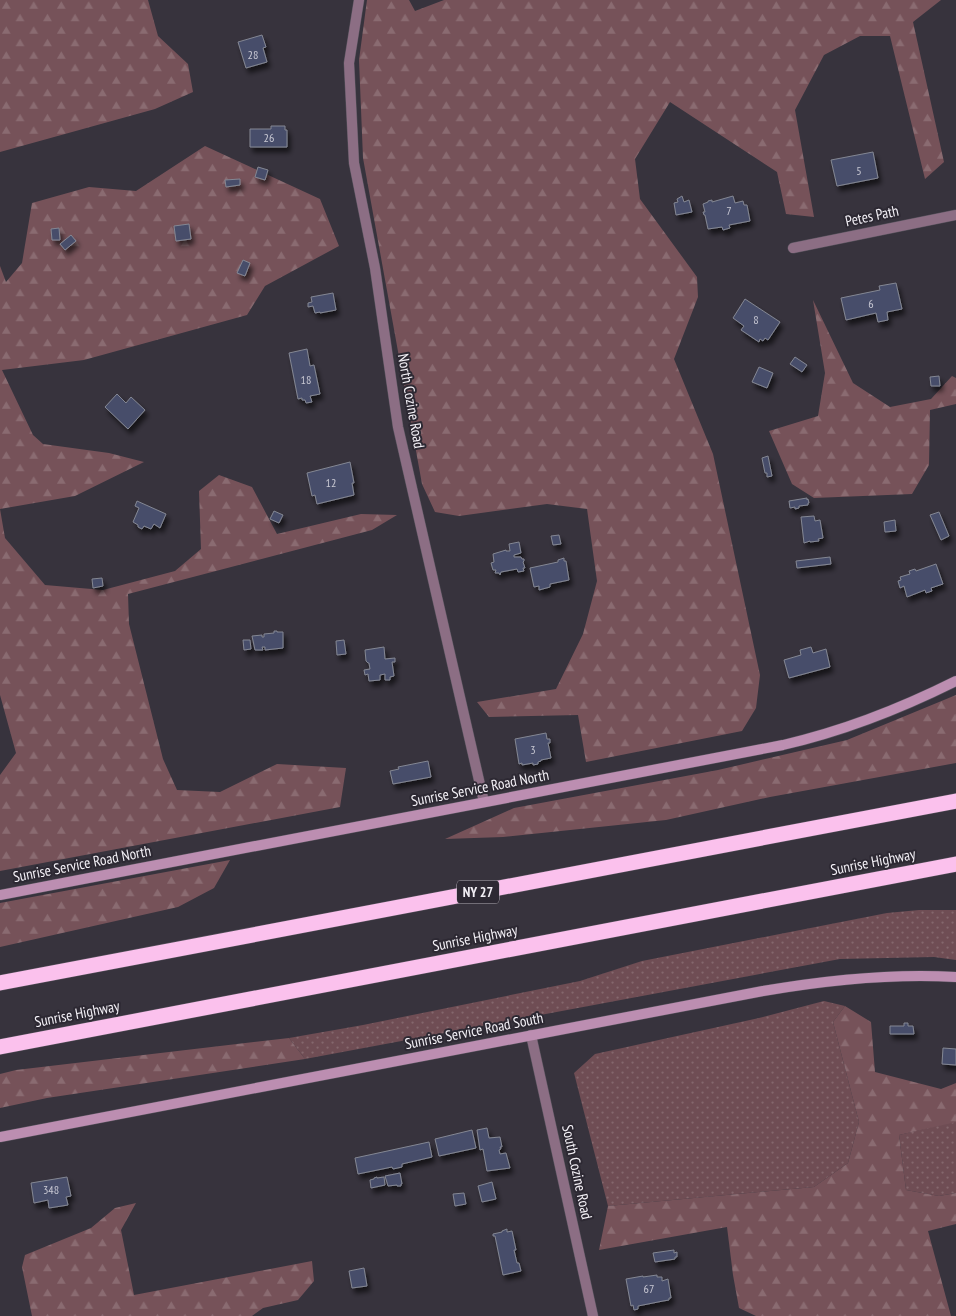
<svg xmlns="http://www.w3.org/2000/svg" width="956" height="1316" viewBox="0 0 956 1316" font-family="'PT Sans Narrow',sans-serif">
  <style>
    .grass { fill: url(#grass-dots) }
    .forest { fill: url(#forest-firs) }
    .building { fill: #474e6b; stroke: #848793; filter: url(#shadow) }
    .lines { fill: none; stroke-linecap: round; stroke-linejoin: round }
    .street-casing { stroke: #55515b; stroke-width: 11 }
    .secondary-casing { stroke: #55515b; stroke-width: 11 }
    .highway-casing { stroke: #55515b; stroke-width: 16 }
    .street { stroke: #8c6e84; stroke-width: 10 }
    .secondary { stroke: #bc8eb1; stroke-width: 10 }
    .highway { stroke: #fbc1ed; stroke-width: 15 }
    .labels { text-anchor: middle; stroke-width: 4; stroke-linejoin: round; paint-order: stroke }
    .number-label { font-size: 12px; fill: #c8c8d3 }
    .shield { fill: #2d2933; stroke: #b8b4bc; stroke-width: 1 }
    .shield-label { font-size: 14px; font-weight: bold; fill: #f3f0f6 }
    .street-label { font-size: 15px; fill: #f3f0f6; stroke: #2d2933 }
  </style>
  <defs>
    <pattern id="grass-dots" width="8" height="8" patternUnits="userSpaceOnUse" patternTransform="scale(1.25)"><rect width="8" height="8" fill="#6f4d54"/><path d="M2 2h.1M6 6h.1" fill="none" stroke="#84676d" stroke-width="1.8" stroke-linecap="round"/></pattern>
    <pattern id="forest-firs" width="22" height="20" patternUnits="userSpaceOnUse" patternTransform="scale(1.25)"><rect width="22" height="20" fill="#765259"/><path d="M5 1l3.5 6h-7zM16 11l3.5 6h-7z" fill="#8a6b71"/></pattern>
    <filter id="shadow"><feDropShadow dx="3" dy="5" stdDeviation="2.5" flood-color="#0009"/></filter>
  </defs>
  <rect width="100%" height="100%" fill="#37333d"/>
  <!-- grass -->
  <path class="grass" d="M919,910H956V960L934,957L840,959L305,1059L289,1038L363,1025L580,981L642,961L887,913Z
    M824,1001L845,1006L833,1022L859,1122L848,1163L814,1187L608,1206L574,1073L595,1054L759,1018Z
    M956,1121V1193L939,1196L906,1190L899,1135Z"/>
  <!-- forest -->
  <path class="forest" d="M0,0H148L158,36L188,64L193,92L155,109L0,152Z
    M367,0H409L415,11L444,0H941L913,22L944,162L925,179L890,36H860L824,55L795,110L814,217L786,214L777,172L670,102L635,159L640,199L697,277L698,297L674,359L713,454L760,675L756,708L742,731L586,762L578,715L489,717L477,702L556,689L583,634L597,581L587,509L547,504L459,516L435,512L422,484L363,158L359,60Z
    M205,146L320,199L339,246L265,286L247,315L84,360L2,370L33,435L43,444L109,453L144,462L75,496L0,509L5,538L45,585L103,590L175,571L201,549L199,491L219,475L252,487L277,534L361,514L397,515L372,530L128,594L129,624L163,759L177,790L220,792L277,764L346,768L340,807L0,871V775L16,753L0,695V266L6,282L22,263L32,203L89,187L136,191Z
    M813,300L853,383L890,407L931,399L952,376L956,378V404L930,410L929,465L912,494L814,498L792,484L769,431L818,416L825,373Z
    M956,695V763L770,797L666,820L503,837L445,839L514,808L718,770L847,740Z
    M230,860L214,888L178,907L0,947V903Z
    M845,1006L871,1022L875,1072L941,1089L956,1083V1122L899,1135L906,1190L939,1196L956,1193V1224L928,1231L951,1316H756L739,1308L733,1275L727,1227L599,1250L608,1206L814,1187L848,1163L859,1122L833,1022Z
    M289,1038L305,1059L47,1098L0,1108V1074L16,1070Z
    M136,1203L121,1230L134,1295L312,1261L314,1281L298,1300L263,1308L252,1316H32L22,1267L25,1255L91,1228L115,1208Z"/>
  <!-- building -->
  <path class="building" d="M262,35L266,47L263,48L267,62L246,68L238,42Z
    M271,126H285V130H287V147H250V129H271Z
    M873,152L878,178L837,186L831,160Z
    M258,167L268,170L265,180L255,177Z
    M240,179V185L226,187L225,180Z
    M682,196L684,202L689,200L692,212L676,215L674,203L678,202L677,199Z
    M733,196L735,203L743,201L744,205H747L750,221L729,225L730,228L723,230L722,227L708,229L705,215H704L703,212H705L703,204L708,202V201L712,200V202Z
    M189,224L191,239L176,241L174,226Z
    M59,228L60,240H52L51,229Z
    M71,235L76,241L65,250L60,244Z
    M243,260L250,263L245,276L237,273Z
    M896,283L902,309L887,312L888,320L878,322L876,313L846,320L841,298L880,290L879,286Z
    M333,293L336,310L320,313V312L315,313L313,306L308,307V303L312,302L311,297Z
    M745,299L780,322L768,340L765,338L763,341L760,339L759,342L741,330L744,326L733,318Z
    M307,349L310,366L314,365L320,394L310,396L312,402L306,403L305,400H302V398L298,399L289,353Z
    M795,357L807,365L802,372L790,364Z
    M759,367L773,373L767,388L752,382Z
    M939,376L940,386H931L930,377Z
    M117,394L126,403L131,397L145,410L128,429L105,407Z
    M768,456L772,476L767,477V473H765L762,458Z
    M350,462L354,483H352L354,495L317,504L315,495L312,496L307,473Z
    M807,498V500L808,499L809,503H808V505L799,506V508L795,509V507L790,508L789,501Z
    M137,501L166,514L160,528L154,524L151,529L144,526L142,529L138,527V525L133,522L139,508L135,506Z
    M274,511L283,515L279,523L270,519Z
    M939,512L949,536L941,540L930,515Z
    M814,516L815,521L820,520L823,538L818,539L819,541L810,542V541L804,543L801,517Z
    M895,520L896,531L885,532L884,522Z
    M559,535L561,544L553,545L551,536Z
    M519,542L521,553L514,555V557H521L522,559H524V561L523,562L525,568H523L524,571L518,572L517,569L501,572L500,575L499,573H495L496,570H493L491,563L494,562L493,554L506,550V551H510L509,544Z
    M830,557L831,564L797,568L796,561Z
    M564,558V561H566L569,580L550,584V587L539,590V586L534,587L530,568L558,562V560Z
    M936,564L943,584L931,588L932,591L926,593L925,590L907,597L904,586L900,588L898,581L901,580L900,577L910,574L909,571L915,569L916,571Z
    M102,578L103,586L93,588L92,579Z
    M274,631H277V632H283V648L265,650V647H262L263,650H255L252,636L262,635V637H264V634L274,633Z
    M243,640H250L251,649L244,650Z
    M344,640L346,654L337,655L336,641Z
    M384,647L385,659L395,658V662H392L394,676L390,677V680H385V674L380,675V680L369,681L368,674L365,675L364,670L370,669L369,663H368L366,661L365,650Z
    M811,647L813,653L826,649L830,667L789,678L784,660L801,655L800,650Z
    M546,733L547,739H550V743H548L551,758L541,760V761L538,762V764L533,765V763L522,765V763L519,764L515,739Z
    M428,761L431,777L393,784L390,771L399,769L398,767Z
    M904,1023H908V1026H913L914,1034H890V1026H904Z
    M943,1048L956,1049V1065L942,1064Z
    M487,1128L489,1138L500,1137L502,1147H500L501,1149L499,1150L500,1154L506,1153L510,1168L487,1171L483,1149L480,1150L477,1130Z
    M472,1130L476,1148L439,1156L435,1139Z
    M429,1142L432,1157L402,1164V1167L393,1169L392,1167L358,1174L355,1158Z
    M400,1173L402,1184H401V1186H397V1185L388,1186L385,1176Z
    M67,1177L71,1196L66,1197L68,1205L49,1208L48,1200L34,1203L31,1183Z
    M377,1177V1178L384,1177L385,1185L371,1188L370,1180L374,1179V1178Z
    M492,1182L496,1199L482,1202L478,1186Z
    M464,1193L466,1204L455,1206L453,1194Z
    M507,1229V1232L512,1231L516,1250H514L517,1263H519L521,1271L503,1275L495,1236H493V1234L502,1232V1231Z
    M674,1250V1253L677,1252V1257H675V1259L655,1262L653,1253Z
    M364,1268L367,1286L352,1288L349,1271Z
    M657,1275V1277H662V1281L668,1279L671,1298H669V1300L663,1301L638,1306V1309L634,1310L633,1305L631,1306L626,1279L643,1276V1277Z"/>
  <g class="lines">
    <!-- street casing -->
    <g class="street-casing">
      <path id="street" d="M359,0L349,63L354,163L375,268L398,427L484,802
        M793,248L956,215
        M531,1035L593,1316"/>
    </g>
    <!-- secondary casing -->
    <g class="secondary-casing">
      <path id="secondary" d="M0,895L783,745C844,731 900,709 956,681
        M0,1137L763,991C827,980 891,973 956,977"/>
    </g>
    <!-- highway casing -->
    <g class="highway-casing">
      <path id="highway" d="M0,983L956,801
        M0,1047L956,864"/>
    </g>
    <!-- street -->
    <use href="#street" class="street"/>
    <!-- secondary -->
    <use href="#secondary" class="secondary"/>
    <!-- highway -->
    <use href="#highway" class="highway"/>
  </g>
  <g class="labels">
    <!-- number labels -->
    <g class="number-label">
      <text x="253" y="59">28</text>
      <text x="269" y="142">26</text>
      <text x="859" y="175">5</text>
      <text x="729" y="215">7</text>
      <text x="871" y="308">6</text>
      <text x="756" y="324">8</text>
      <text x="306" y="384">18</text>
      <text x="331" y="487">12</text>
      <text x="533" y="754">3</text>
      <text x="51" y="1194">348</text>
      <text x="649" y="1293">67</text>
    </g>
    <!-- shield labels -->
    <rect class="shield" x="457" y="880.5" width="42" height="23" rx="4"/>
    <g class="shield-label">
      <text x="478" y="897">NY 27</text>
    </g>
    <!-- street labels -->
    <g class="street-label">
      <text transform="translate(872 216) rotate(-12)" y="5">Petes Path</text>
      <text transform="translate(411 401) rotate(80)" y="5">North Cozine Road</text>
      <text transform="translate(480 788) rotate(-11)" y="5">Sunrise Service Road North</text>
      <text transform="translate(873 862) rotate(-11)" y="5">Sunrise Highway</text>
      <text transform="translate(82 864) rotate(-11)" y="5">Sunrise Service Road North</text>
      <text transform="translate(475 938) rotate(-11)" y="5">Sunrise Highway</text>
      <text transform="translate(77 1014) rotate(-11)" y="5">Sunrise Highway</text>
      <text transform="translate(474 1031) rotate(-11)" y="5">Sunrise Service Road South</text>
      <text transform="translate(577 1172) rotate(78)" y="5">South Cozine Road</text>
    </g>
  </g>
</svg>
